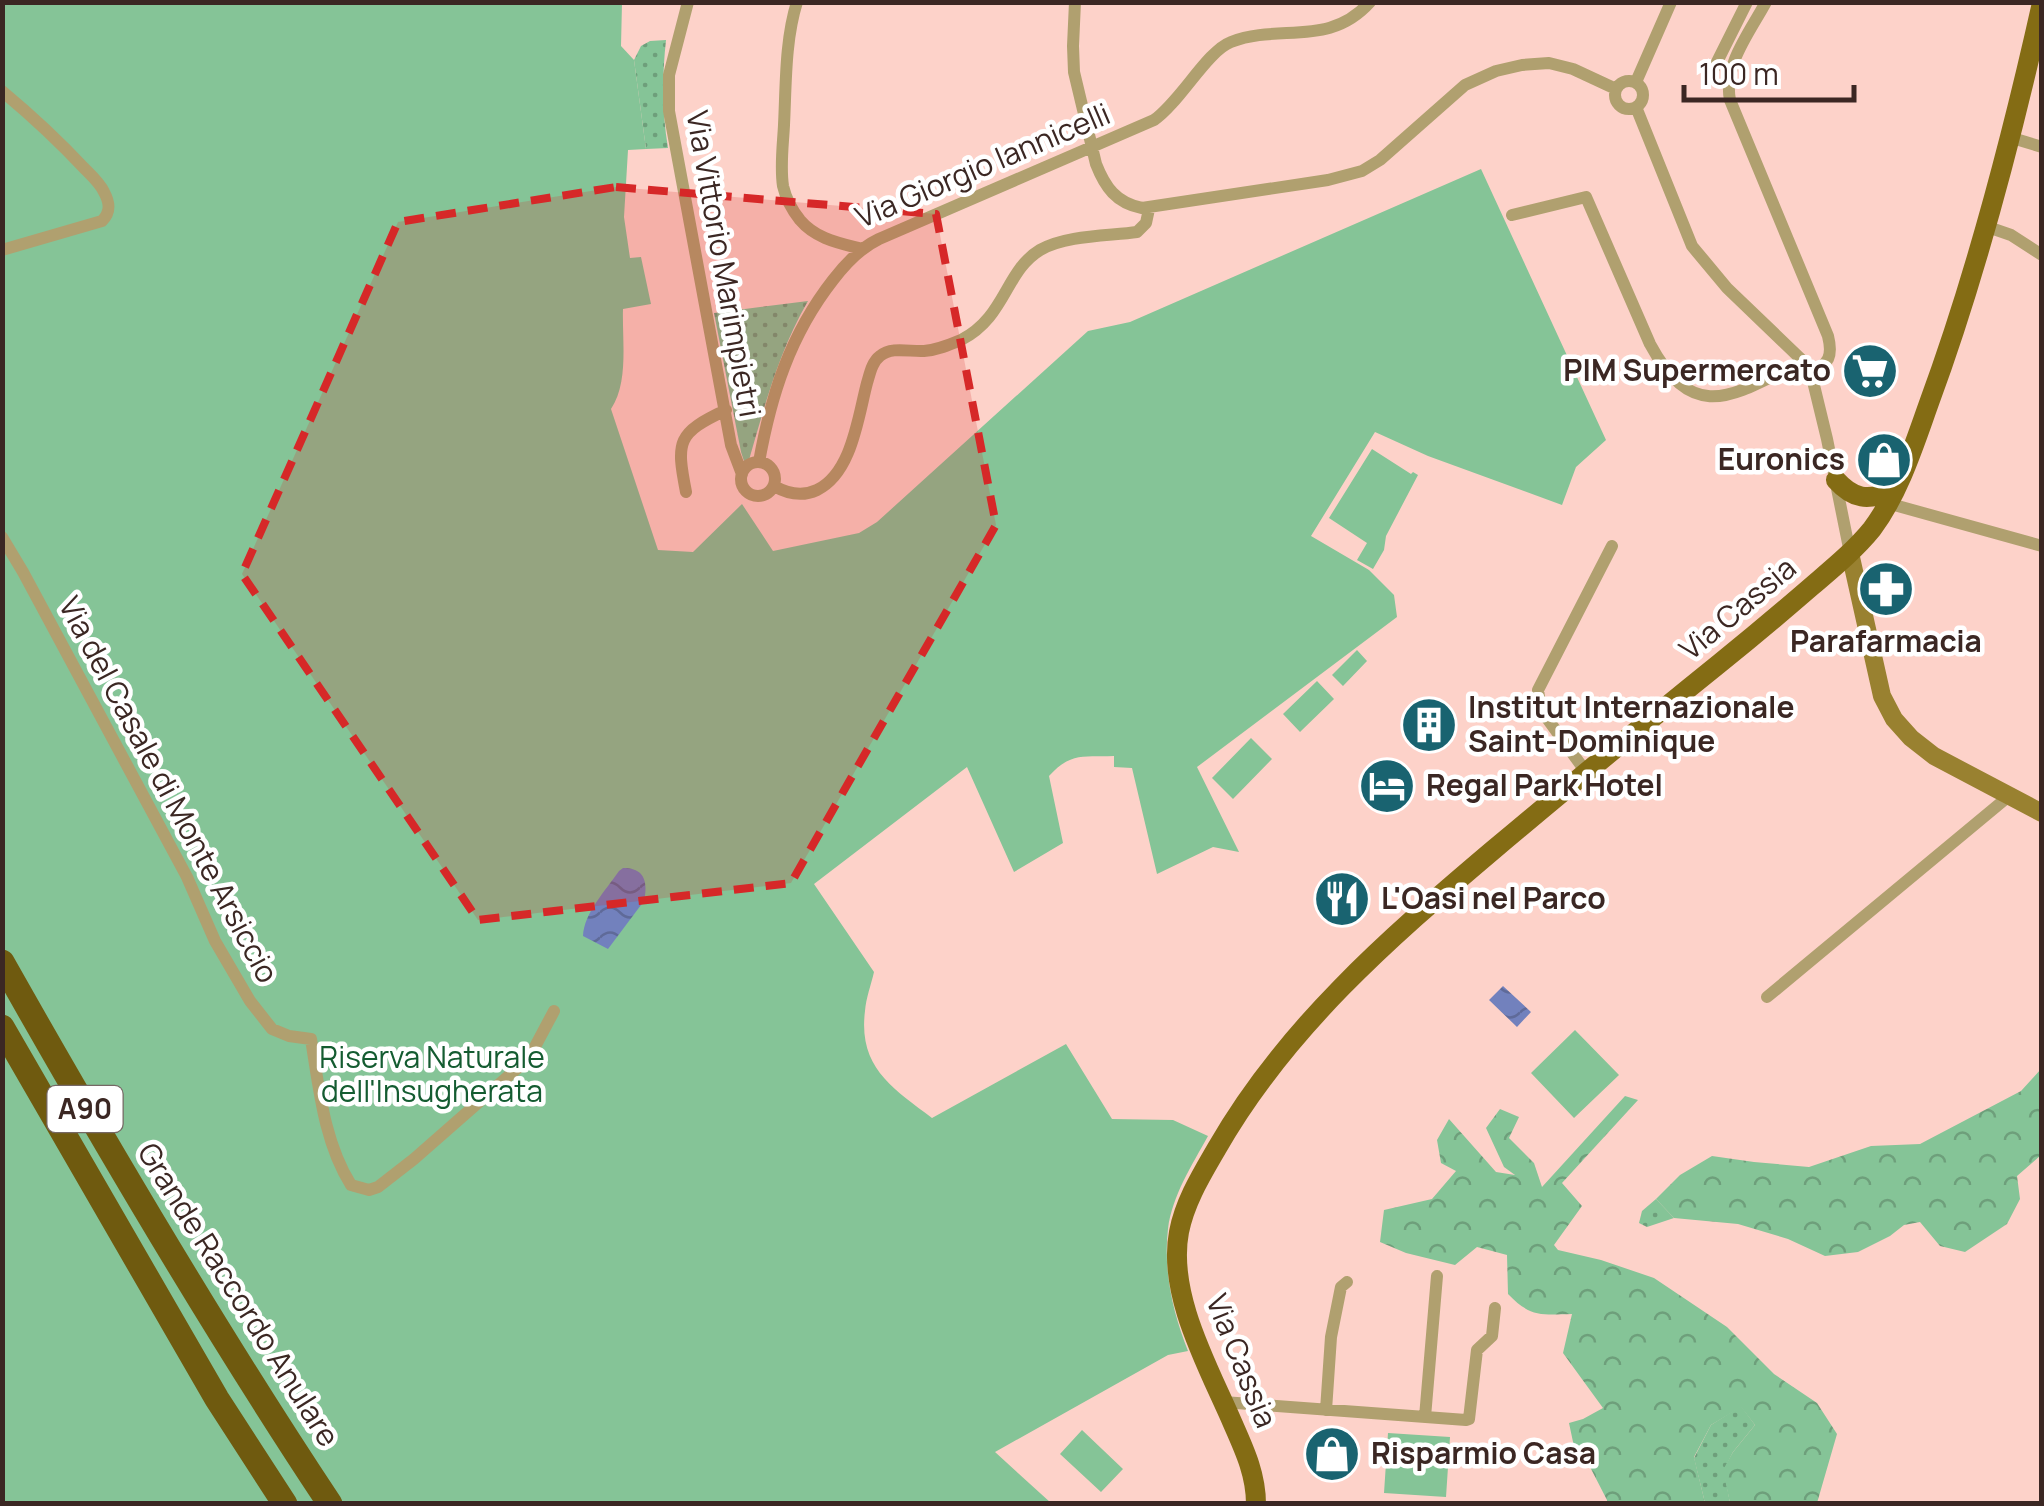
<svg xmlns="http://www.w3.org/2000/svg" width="2044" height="1506" viewBox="0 0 2044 1506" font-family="Manrope,sans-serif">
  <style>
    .grass { fill: url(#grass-dots) }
    .forest { fill: url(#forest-crowns) }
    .park { fill: #85c497 }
    .water { fill: url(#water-waves) }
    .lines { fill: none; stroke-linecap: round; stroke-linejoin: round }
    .street { stroke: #b0a06f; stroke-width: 12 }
    .secondary { stroke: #998130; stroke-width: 18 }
    .primary { stroke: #846c14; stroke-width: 20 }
    .highway { stroke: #6f5a0f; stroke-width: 25 }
    .marked { fill: #d62828; fill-opacity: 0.2; stroke: #d62828; stroke-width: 8; stroke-dasharray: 20 12; stroke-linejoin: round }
    .labels { text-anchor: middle; stroke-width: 9; stroke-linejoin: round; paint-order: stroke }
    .shield { fill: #fff; stroke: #766865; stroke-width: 2.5 }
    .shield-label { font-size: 28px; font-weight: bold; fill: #3b2723 }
    .street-label { font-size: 30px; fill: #3b2723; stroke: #fff }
    .poi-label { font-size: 30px; font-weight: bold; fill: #3b2723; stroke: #fff; text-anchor: start }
    .park-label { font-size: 30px; fill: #145c31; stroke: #fff }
  </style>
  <defs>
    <pattern id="grass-dots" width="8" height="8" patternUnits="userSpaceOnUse" patternTransform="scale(2.5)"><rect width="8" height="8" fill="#85c497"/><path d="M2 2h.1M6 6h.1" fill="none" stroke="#6e9f7b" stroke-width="1.8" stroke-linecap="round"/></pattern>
    <pattern id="forest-crowns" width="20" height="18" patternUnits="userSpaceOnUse" patternTransform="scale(2.5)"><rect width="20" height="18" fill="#85c497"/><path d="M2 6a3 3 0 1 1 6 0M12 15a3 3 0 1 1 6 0" fill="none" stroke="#6e9f7b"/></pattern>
    <pattern id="water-waves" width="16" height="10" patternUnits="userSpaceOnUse" patternTransform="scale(2.5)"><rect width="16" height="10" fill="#7281bd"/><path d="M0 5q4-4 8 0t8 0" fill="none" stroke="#5f6a99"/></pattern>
  </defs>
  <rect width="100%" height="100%" fill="#fdd2c9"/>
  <!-- grass -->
  <path class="grass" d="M666,40C662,77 662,112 668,148L646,149L634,60L641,46L650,41Z
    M808,301C779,351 765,405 749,460L744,461L741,452L714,313Z
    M1656,1199L1674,1218L1647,1227L1639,1223L1642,1211Z
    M1741,1406L1755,1425L1733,1452L1724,1470L1730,1503H1705L1694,1458L1711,1425Z"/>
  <!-- forest -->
  <path class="forest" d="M2041,1069V1155L2017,1176L2020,1199L2007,1224L1965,1252L1940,1246L1920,1222L1904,1225L1890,1236L1858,1252L1825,1256L1788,1239L1738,1224L1674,1218L1656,1199L1680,1175L1712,1156L1754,1162L1809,1167L1871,1146L1920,1144L2021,1091Z
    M1625,1096L1638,1100L1562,1183L1582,1206L1554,1245L1558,1250L1601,1260L1654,1278L1727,1327L1774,1374L1817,1403L1837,1434L1817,1503H1730L1723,1470L1733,1452L1755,1425L1741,1407L1711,1425L1694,1457L1705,1503H1607V1500L1589,1465L1576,1456L1569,1423L1583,1419L1603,1408L1563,1353L1572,1314C1541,1315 1530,1317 1508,1294L1507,1255L1477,1247L1455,1265L1406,1253L1380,1242L1384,1210L1432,1199L1456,1171L1441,1163L1437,1140L1449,1119L1496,1172L1515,1175L1504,1167L1486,1128L1500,1109L1519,1117L1509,1138L1534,1163L1542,1187Z"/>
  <!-- park -->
  <path class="park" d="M3,3H622L621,46L634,60L646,149L628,150L624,217L630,258L641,257L651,304L623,309C622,340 629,382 611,409L658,550L693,552L742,504L773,551L859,533L877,522L1088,331L1130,322L1481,169L1606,440L1576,467L1562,505L1428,456L1375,432L1311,536L1369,570L1394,595L1397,617L1197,767L1239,852L1213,847L1157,874L1132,768L1114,767V756C1083,757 1071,752 1049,776L1063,843L1014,872L967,767L814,884L874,972C871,985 866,998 865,1011C858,1067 892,1088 932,1118L1066,1044L1112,1119L1173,1120L1208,1136C1192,1165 1172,1196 1168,1229C1163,1270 1173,1313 1188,1351L1168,1355L995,1452L1051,1503L3,1504Z
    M1372,449L1411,474L1413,472L1418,475L1386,536L1384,550L1373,569L1357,560L1367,543L1329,518Z
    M1357,650L1367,661L1343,686L1332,675Z
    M1317,681L1334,699L1300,732L1283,714Z
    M1251,738L1272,759L1233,799L1212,778Z
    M1575,1030L1619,1075L1574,1118L1531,1073Z
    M1082,1430L1123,1469L1101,1492L1060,1454Z
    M1388,1433L1450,1437L1446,1497L1384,1493Z"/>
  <!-- water -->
  <path class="water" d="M623,868C645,868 648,882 644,901L608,949L583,936C584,913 606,890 619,871Z
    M1503,986L1531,1012L1517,1027L1489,1000Z"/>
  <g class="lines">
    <!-- street -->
    <path class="street" d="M688,2L669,75V111L731,445L742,474
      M797,2C785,40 786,85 784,125C783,145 780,166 783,186C786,199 792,210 800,220C816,239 839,243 862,249
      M1075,2L1073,46L1074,72L1096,164C1105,187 1116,203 1142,208L1328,180L1362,171L1380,160L1465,85L1496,71L1522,65L1549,63L1573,69L1616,89
      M1766,2C1750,32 1723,65 1730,100L1828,336C1833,356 1829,364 1811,373
      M1712,72L1747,2
      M1615 95a14 14 0 1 1 28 0a14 14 0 1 1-28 0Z
      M1636,82L1671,2
      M2,91C32,116 58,140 84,168C91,175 100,183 104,192C110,203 111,212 102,221L2,250
      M1636,107L1692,246L1727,288L1803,361L1811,373L1827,439L1850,553
      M2009,137L2042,147
      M1512,215L1586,197L1650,344C1695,428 1736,393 1803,361
      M1985,226L2011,235L2042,255
      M759,462C771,395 790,335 833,280C846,263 860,248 879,239L1154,120C1180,102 1207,51 1231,42C1280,23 1329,48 1370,2
      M741 479a17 17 0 1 1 34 0a17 17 0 1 1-34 0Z
      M774,486C788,494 802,497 817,490C852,473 858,417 867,383C870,373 872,362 880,356C892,346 910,352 924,351C937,350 949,345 961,340C1006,317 1005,271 1040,250C1066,235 1109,236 1137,232L1146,223L1149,209
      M686,492C676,441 677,433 726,410
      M1887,503L2042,546
      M2,537L23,572L187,877L215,941L250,1001L272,1029L289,1036L311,1039C319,1088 324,1142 351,1185L369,1190L378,1187L414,1159L529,1058L554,1011
      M1586,772L1541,710L1538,690L1612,546
      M1767,997L2009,796
      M1223,1402L1466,1420L1469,1419L1477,1350L1492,1336L1495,1308
      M1326,1410L1331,1337L1341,1287L1347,1282
      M1425,1417L1437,1276"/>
    <!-- secondary -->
    <path class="secondary" d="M1850,553L1882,696L1894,719L1911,738L1934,756L2042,813"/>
    <!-- primary -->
    <path class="primary" d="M1836,480C1854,500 1867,500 1893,492
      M1256,1504C1256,1475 1245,1451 1233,1424C1209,1368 1167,1295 1179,1232C1185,1201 1202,1174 1217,1148C1285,1029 1388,939 1492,851C1567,788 1643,725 1720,663C1751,638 1782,612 1812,586C1833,568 1855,550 1872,529C1899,493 1914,445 1929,403C1977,273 2012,137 2042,3"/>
    <!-- highway -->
    <path class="highway" d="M2,962C106,1146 213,1328 330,1504
      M2,1027L217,1399L285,1504"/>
  </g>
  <!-- marked area -->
  <path class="marked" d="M616,187L936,214L996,525L791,883L478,920L242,574L398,222Z"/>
  <!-- icons -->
  <defs>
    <g id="supermarket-disc" transform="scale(2.875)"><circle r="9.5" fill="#196370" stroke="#fff"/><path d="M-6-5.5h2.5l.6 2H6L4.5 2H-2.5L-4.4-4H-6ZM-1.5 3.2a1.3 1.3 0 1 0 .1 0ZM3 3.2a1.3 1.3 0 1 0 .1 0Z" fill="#fff"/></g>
    <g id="shop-disc" transform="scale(2.875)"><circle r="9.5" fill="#196370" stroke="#fff"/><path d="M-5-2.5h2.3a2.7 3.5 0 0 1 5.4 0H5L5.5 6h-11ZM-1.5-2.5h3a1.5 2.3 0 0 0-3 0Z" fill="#fff"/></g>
    <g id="pharmacy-disc" transform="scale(2.875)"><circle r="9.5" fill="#196370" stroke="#fff"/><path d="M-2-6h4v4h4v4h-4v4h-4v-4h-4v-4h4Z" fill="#fff"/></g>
    <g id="building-disc" transform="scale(2.875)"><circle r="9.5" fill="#196370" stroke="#fff"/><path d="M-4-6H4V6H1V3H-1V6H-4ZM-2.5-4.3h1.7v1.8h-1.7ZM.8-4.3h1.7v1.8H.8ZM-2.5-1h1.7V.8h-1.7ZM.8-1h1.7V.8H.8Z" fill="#fff"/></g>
    <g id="hotel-disc" transform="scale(2.875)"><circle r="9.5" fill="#196370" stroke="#fff"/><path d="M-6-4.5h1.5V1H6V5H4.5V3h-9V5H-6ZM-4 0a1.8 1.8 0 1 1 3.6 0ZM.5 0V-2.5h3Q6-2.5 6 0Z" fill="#fff"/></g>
    <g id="restaurant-disc" transform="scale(2.875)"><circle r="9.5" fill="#196370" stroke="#fff"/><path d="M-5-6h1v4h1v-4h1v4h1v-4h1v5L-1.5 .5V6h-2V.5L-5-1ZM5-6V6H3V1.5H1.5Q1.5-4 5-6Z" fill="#fff"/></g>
  </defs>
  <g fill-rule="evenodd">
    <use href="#supermarket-disc" x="1870" y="371"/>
    <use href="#shop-disc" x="1884" y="460"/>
    <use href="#pharmacy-disc" x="1886" y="589"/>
    <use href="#building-disc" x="1429" y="725"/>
    <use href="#hotel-disc" x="1387" y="786"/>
    <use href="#restaurant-disc" x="1342" y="899"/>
    <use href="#shop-disc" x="1332" y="1454"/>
  </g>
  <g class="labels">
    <!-- shield labels -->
    <rect class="shield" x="47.5" y="1086" width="75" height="46" rx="8"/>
    <g class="shield-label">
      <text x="85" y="1119">A90</text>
    </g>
    <!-- street labels -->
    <g class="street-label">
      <text transform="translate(983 166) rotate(-23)" y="10">Via Giorgio Iannicelli</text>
      <text transform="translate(723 264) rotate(80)" y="10">Via Vittorio Marimpietri</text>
      <text transform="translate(1738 609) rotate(-40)" y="10">Via Cassia</text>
      <text transform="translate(168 790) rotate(62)" y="10">Via del Casale di Monte Arsiccio</text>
      <text transform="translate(238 1295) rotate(58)" y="10">Grande Raccordo Anulare</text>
      <text transform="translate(1241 1361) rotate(68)" y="10">Via Cassia</text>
    </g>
    <!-- poi labels -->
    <g class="poi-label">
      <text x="1831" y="381" text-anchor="end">PIM Supermercato</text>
      <text x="1845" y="470" text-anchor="end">Euronics</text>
      <text x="1886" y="652" text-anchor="middle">Parafarmacia</text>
      <text x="1468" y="718">Institut Internazionale<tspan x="1468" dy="34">Saint-Dominique</tspan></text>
      <text x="1426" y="796">Regal Park Hotel</text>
      <text x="1381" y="909">L'Oasi nel Parco</text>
      <text x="1371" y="1464">Risparmio Casa</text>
    </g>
    <!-- park labels -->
    <g class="park-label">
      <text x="432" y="1068">Riserva Naturale<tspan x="432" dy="34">dell'Insugherata</tspan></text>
    </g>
  </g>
  <!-- border -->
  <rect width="2044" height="1506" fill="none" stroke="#3b2723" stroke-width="10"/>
  <!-- scale -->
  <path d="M1684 85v15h170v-15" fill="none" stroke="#3b2723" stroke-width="5"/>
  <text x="1699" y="85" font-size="30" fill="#3b2723" stroke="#ffffff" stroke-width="8" paint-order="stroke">100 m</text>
</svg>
